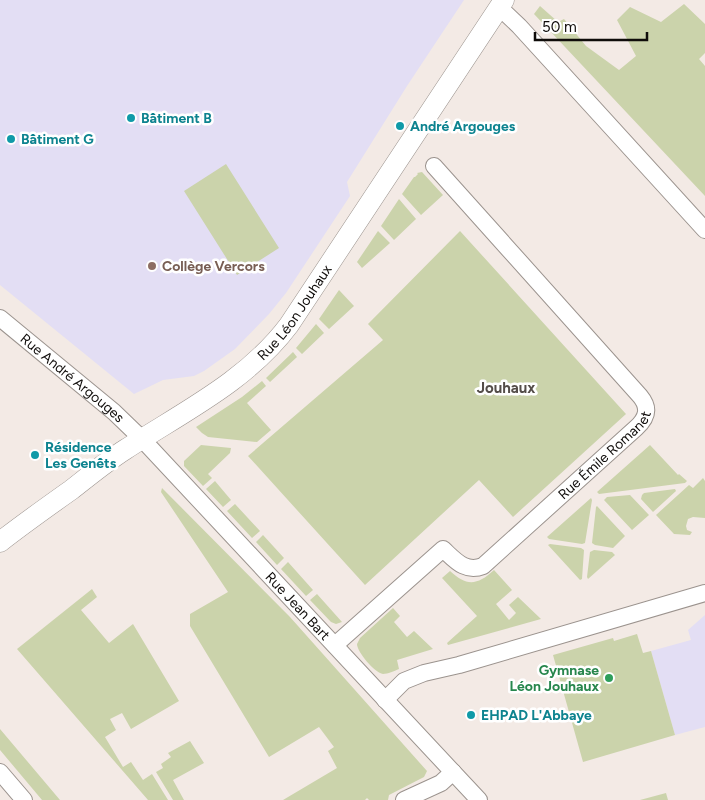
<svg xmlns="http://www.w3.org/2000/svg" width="705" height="800" viewBox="0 0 705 800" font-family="Figtree,sans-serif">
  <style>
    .education { fill: #e3def4 }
    .green { fill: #cbd3ab }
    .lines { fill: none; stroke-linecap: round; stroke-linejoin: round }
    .minor-casing { stroke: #9b938e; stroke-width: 18 }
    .tertiary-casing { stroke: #9b938e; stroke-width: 21 }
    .minor { stroke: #fff; stroke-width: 16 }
    .tertiary { stroke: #fff; stroke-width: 20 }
    .culture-dot { fill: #0f9aa8; stroke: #fff; stroke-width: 2 }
    .education-dot { fill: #8d6e63; stroke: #fff; stroke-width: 2 }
    .leisure-dot { fill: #2e9e5b; stroke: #fff; stroke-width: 2 }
    .labels { text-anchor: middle; stroke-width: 5; stroke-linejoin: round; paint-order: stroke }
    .culture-label { font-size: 14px; font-weight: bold; fill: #0d838f; stroke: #fff; text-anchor: start }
    .education-label { font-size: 14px; font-weight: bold; fill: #785e54; stroke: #fff; text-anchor: start }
    .street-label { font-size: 14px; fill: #0f0c0a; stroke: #fff }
    .leisure-label { font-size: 14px; font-weight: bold; fill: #27864d; stroke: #fff; text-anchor: end }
    .neighbourhood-label { font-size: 15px; font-weight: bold; fill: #544d49; stroke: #fff }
  </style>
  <rect width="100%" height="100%" fill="#f3eae5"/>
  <!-- education -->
  <path class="education" d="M0,0H464L407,86L347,182L350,196L286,293L269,314L235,349L204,371L194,376L163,380L134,394L0,285Z
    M705,615V727L675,735L651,651L691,640L688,630Z"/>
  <!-- green -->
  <path class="green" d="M684,4L705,24V53L699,59L705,66V196L534,14L540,6L558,22L564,19L586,46L619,70L636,56L617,20L630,7L661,22Z
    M226,164L279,248L237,275L184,191Z
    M422,172L443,195L421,215L402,194L414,177H415L418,174L417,173Z
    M399,199L416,219L394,240L381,226Z
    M378,231L390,243L362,268L357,262Z
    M460,231L626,414L513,517L479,480L365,585L248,456L383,340L368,324Z
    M339,290L354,306L329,329L319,319Z
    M316,324L324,333L302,354L296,348Z
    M293,352L297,357L270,382L266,378Z
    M262,381L266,386L247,403L271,430L257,442L208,437L202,433L196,427L242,397Z
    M201,445L231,448L230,453L208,474L212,478L203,486L184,466V461Z
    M650,445L678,475L679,474L687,481L685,483L599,494L597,492Z
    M703,478L705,481V518L693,517L688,519L686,526L687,530L692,532L690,535L674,534L656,515L689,485L693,488Z
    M215,481L231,500L223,507L206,489Z
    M162,488L290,617L427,771L424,777L389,795L388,800H369L367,798L365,800H283L337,768L328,751L334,747L319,727L269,757L190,626V614L228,592L161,492Z
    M675,489L676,491L653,512L641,499L642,495L644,493Z
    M630,495L649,515L632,530L604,500L607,497Z
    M591,498L592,500L585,543L582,544L549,539L547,537Z
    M235,504L260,531L252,538L227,511Z
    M597,506L625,536L613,548L595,545L592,543L596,507Z
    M263,535L284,558L277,565L256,542Z
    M550,544L581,548L584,550L582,579L580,580L548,545Z
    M594,550L612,552L615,555L588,579L587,577L590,552Z
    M288,562L313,590L306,596L281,569Z
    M494,570L512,590L496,604L509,620L516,613L509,605L518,597L541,619L448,645L447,643L477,616L442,578L450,571C466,586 477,586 494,570Z
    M92,589L97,597L81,610L109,643L133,624L179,701L131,729L122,713L110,719L116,730L105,737L123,767L131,762L143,780L152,774L168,800H148L17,649Z
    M317,594L342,622L336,624L331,622L310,600Z
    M393,608L400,616L394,622L407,637L414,631L433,649L397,660L399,669C394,671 388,674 383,674C375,673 357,652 357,644L360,638Z
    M637,634L643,653L651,651L675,735L583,762L553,655L613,638L614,641Z
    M0,729L60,800H42L0,750Z
    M190,741L204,763L173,780L184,800H173L156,772L163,768L161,764L171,757L168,753Z
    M666,793L668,800H640Z"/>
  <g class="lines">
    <!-- minor casing -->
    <g class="minor-casing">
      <g id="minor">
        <path d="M499,7L519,26L705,230"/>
        <path id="s1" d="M0,318L114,412L142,439L479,800"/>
        <path id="s2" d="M335,645L443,549C455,560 465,573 483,566L636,428C647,418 650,408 640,396L434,166"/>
        <path d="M385,700L404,681L424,673L459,665L705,593"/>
        <path d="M0,772L24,800"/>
        <path d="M404,800L441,783L453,772"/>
      </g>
    </g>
    <!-- tertiary casing -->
    <g class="tertiary-casing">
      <g id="tertiary">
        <path id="s3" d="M0,542C23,524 47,507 71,490C89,476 107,461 126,449C183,412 247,381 289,325L504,0"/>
      </g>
    </g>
    <!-- minor -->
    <use href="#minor" class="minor"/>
    <!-- tertiary -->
    <use href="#tertiary" class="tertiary"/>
  </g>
  <!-- markers -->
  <g class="culture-dot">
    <circle cx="131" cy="118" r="5"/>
    <circle cx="400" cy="126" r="5"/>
    <circle cx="11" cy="139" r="5"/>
    <circle cx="35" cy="455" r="5"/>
    <circle cx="471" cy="715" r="5"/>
  </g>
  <circle class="education-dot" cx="152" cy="266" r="5"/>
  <circle class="leisure-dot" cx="609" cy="678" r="5"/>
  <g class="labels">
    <!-- culture labels -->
    <g class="culture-label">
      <text x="141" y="123">Bâtiment B</text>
      <text x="410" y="131">André Argouges</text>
      <text x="21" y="144">Bâtiment G</text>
      <text x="45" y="452">Résidence<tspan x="45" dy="16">Les Genêts</tspan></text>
      <text x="481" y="720">EHPAD L'Abbaye</text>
    </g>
    <!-- education labels -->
    <g class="education-label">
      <text x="162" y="271">Collège Vercors</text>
    </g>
    <!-- street labels -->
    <g class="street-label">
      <text dy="5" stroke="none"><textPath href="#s3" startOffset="376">Rue Léon Jouhaux</textPath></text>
      <text dy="5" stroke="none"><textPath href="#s1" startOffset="94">Rue André Argouges</textPath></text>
      <text dy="5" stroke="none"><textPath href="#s2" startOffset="356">Rue Émile Romanet</textPath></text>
      <text dy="5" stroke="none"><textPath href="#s1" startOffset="415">Rue Jean Bart</textPath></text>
    </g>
    <!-- leisure labels -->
    <g class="leisure-label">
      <text x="599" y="675">Gymnase<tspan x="599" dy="16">Léon Jouhaux</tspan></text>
    </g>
    <!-- neighbourhood labels -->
    <g class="neighbourhood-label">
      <text x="506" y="393">Jouhaux</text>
    </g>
  </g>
  <!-- scale -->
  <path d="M535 32v8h112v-8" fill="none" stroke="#0f0c0a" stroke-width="2.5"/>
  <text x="542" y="32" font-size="15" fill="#0f0c0a" stroke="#ffffff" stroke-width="4" paint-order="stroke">50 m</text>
</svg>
